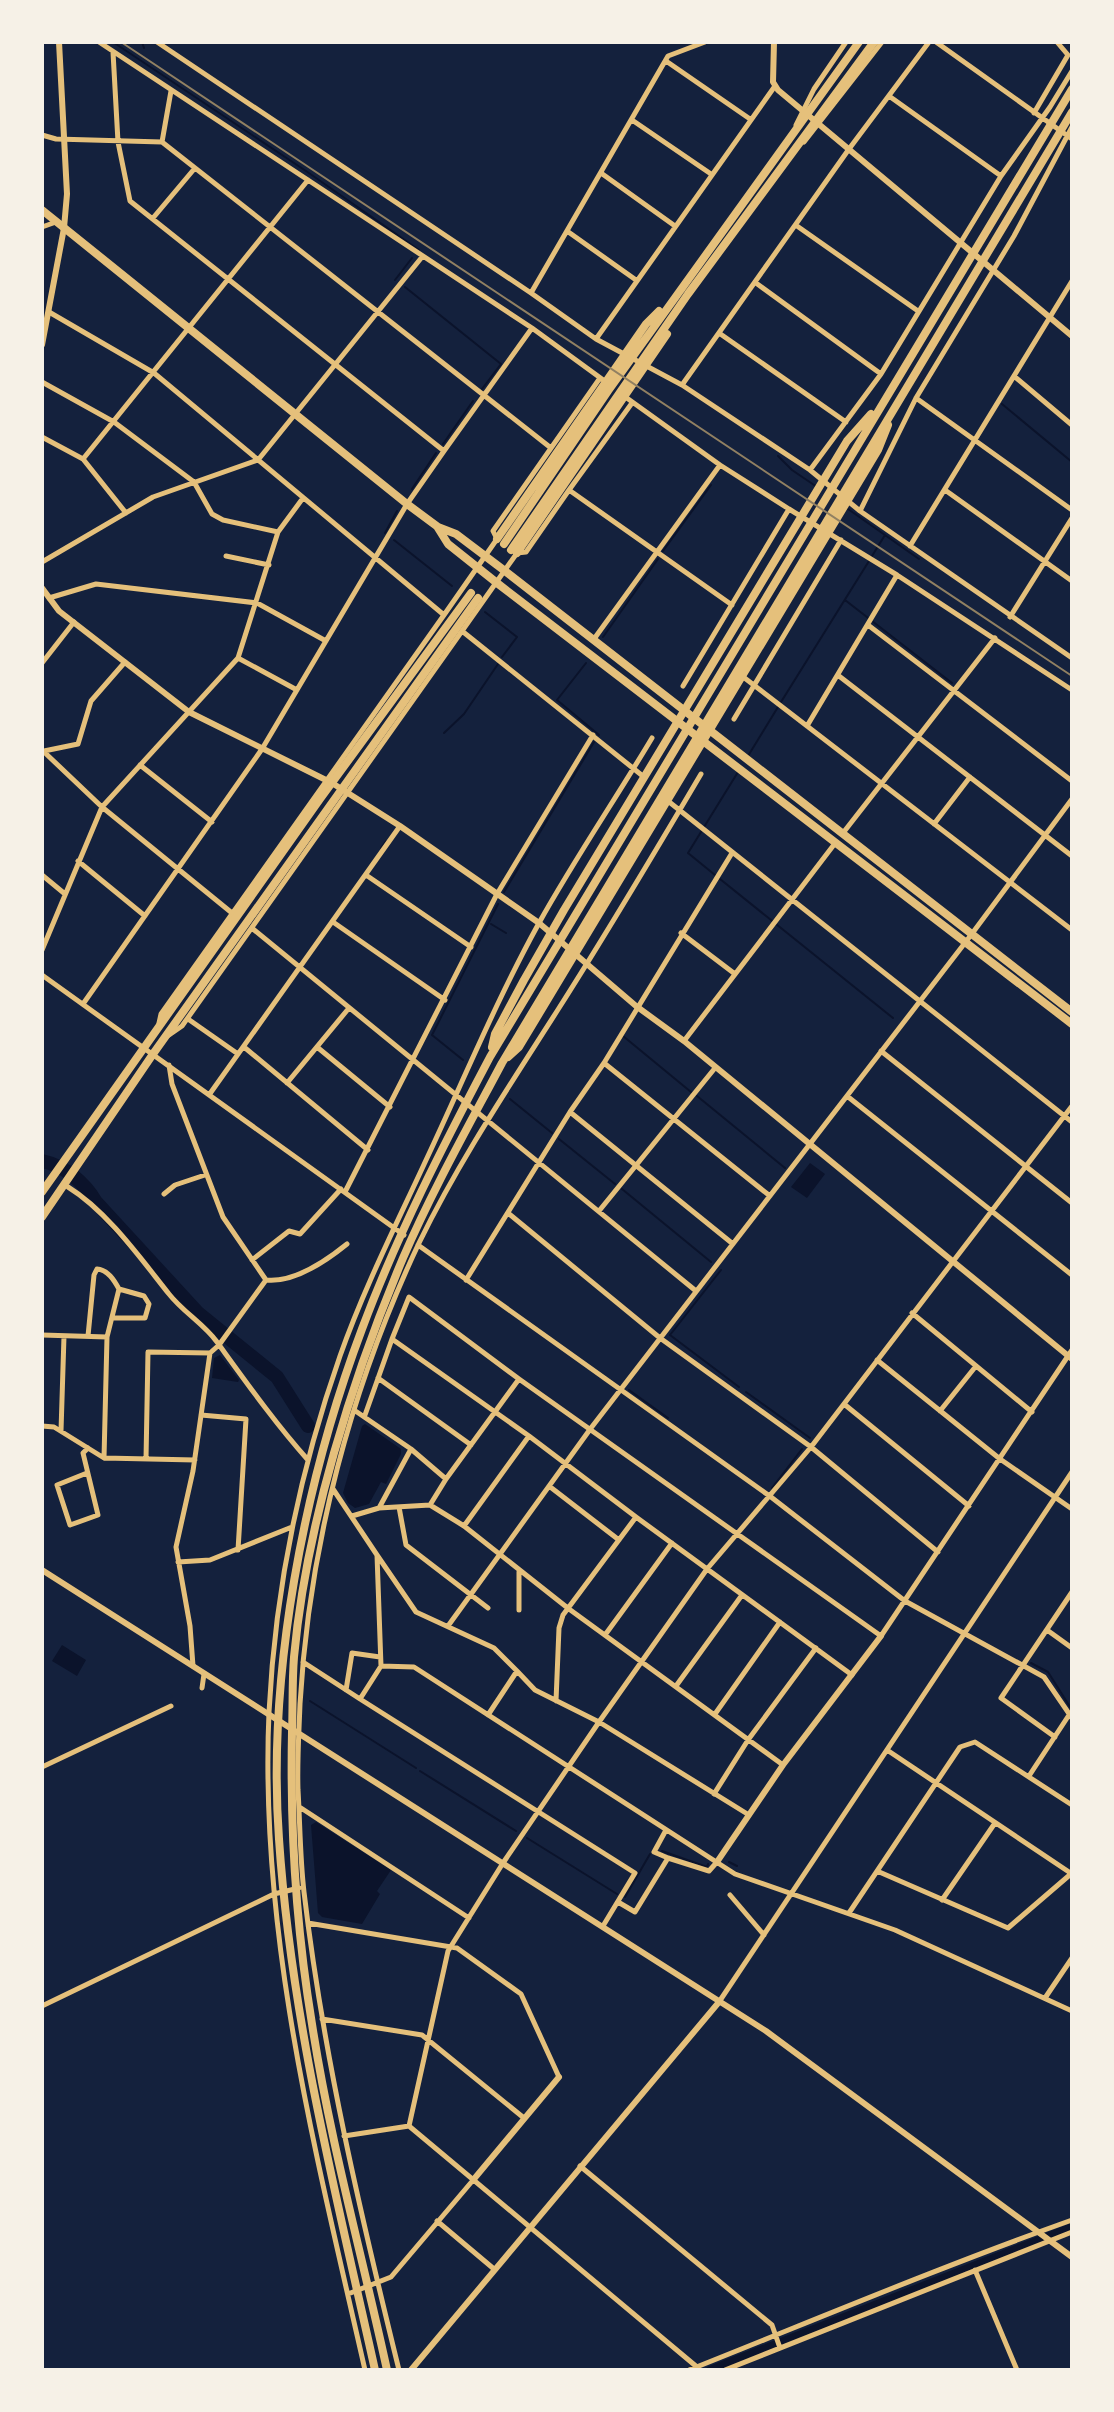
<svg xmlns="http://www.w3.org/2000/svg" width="1114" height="2412" viewBox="0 0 1114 2412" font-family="'PT Sans Narrow',sans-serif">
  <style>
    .water { fill: #0b132b }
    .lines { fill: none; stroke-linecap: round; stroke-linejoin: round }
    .stream { stroke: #0b132b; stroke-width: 2 }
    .canal { stroke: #0b132b; stroke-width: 8 }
    .river { stroke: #0b132b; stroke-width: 14 }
    .minor { stroke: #e5c07b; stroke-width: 5 }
    .tertiary { stroke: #e5c07b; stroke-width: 6 }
    .primary { stroke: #e5c07b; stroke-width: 8 }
    .trunk { stroke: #e5c07b; stroke-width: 8 }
    .rail { stroke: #918062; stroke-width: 2 }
  </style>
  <rect width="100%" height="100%" fill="#14213d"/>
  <!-- water -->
  <path class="water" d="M810,1163L825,1174L807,1198L791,1187Z
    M220,1355L239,1380L238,1382L212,1378L214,1358Z
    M365,1424L401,1449V1454L386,1484L381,1482L369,1504L355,1508L348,1503L343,1493L362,1426Z
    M62,1645L86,1660L77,1676L52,1661Z
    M316,1822L391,1870L377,1891L380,1894L362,1924L322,1917L318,1913L311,1825Z"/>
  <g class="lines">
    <!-- stream -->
    <path class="stream" d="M113,42L306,171L419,250
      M142,42L144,48
      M395,280L412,258
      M405,287L501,364L482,389
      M1002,404L1072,462
      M443,444L473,401
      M778,456L792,470L817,487
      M412,489L436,453
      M848,509L919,559
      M385,533L397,511
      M394,540L452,586
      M663,551L711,485
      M872,556L885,535
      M845,600L952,683
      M485,612L517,637L502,657
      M603,637L658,559
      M586,663L557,700L599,735
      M781,702L869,561
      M444,733L464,714L498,664
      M748,756L778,707
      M381,848L386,841
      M715,875L688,853L738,772
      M720,879L893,1018
      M504,892L594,742
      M491,924L506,933
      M623,1036L691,1092
      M463,1060L432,1035L498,904
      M697,1096L785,1168
      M510,1099L552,1133
      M559,1139L615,1184
      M622,1189L711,1262
      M721,1270L670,1335L739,1387
      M629,1390L668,1418
      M746,1392L810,1438
      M772,1488L802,1449
      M1031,1663L1048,1672L1072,1710
      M310,1701L416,1768
      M420,1771L516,1831
      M527,1838L617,1894
      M662,1851L707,1867L708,1864
      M729,1862L737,1866
      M625,1897L650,1854"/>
    <!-- canal -->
    <path class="canal" d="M710,2370L1072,2227"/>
    <!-- river -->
    <path class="river" d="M42,1161C65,1166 84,1182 96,1202L198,1313L277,1377L308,1426"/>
    <!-- minor -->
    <path class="minor" d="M99,42L532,328L606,382
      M157,42L531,293L668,56L705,42
      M936,42L1072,139
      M666,61L750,119
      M889,96L1001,176
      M1034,113L1068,55L1057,42
      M632,120L711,174
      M796,125L814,89L846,42
      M42,135L56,139L162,142L171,91
      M162,142L551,448
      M804,142L882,42
      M601,173L675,226
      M153,218L195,168
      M797,226L918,311
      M42,227L56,222
      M567,231L636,280
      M756,283L881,374
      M531,293L596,339L682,385L810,470L860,511L1072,658
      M49,312L154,373L444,615L497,539L493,531L600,378
      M719,333L846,422
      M596,339L775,86
      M1014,376L1072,425
      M42,382L114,422L194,482L212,514L223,520L278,532
      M682,385L849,149L929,42
      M624,396L720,465L789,509L683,686
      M916,398L1072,510
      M42,437L83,459
      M444,451L532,328
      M810,470L881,374L1001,176L1050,107L1072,71
      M569,490L632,403
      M945,490L1072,581
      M789,509L897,575
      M860,511L916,398L1014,236L1072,127
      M126,513L83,459L308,180
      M910,546L1072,281
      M226,556L269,565
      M42,562L153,497L258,460L422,257
      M49,598L96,584L257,603L326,641
      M1010,617L1072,518
      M868,625L1072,781
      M594,639L720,465
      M238,658L297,690
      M42,663L74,622
      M742,676L1072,930
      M839,676L1072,856
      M734,719L841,540
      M807,726L897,575L1072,690
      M42,750L102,807L232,913
      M44,751L78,744L91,701L125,662
      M140,765L212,822
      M644,777L462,631L517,553L526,552L569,490L732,605
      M668,801L1072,1122
      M934,824L970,777
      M843,833L995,638
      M78,861L145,916
      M42,875L65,894
      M366,875L471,947
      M333,922L445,1000
      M253,929L696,1291
      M681,933L735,974
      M42,950L102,807L238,658L278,532L303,498
      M42,975L404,1235
      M83,1004L262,749L407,504L444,451L130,201L118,142L113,52
      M188,1019L238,1054
      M159,1023L161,1014L444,615
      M169,1035L182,1026L462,631
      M684,1041L836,842
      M244,1047L368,1150
      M317,1047L390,1107
      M881,1051L1072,1203
      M604,1063L770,1196
      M169,1065L172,1084L223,1217L266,1280L219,1345L210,1353L193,1471L176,1547L190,1626L193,1666
      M287,1083L349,1008
      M209,1095L400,826
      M847,1096L1072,1275
      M570,1112L733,1244
      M68,1187C107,1211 141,1259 169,1294C183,1312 204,1324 217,1342C246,1382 275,1423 308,1460
      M345,1192L497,894L593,735
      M164,1194L175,1185L205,1175
      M599,1211L715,1068
      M508,1213L660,1338L811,1447L938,1552
      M418,1245L771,1497L905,1601L1044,1677L1072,1718
      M252,1260L289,1231L300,1234L341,1189
      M266,1280C294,1283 326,1261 347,1244
      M466,1280L570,1112L604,1063L732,853
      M912,1313L1032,1412
      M112,1318H145L149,1304L144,1296L119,1289
      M42,1335L107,1337
      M88,1336L94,1275L97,1269C108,1270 114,1280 119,1289L107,1337L104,1458L195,1460
      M392,1339L409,1297L519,1379
      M877,1360L1000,1459L1072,1509
      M378,1378L471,1445
      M844,1404L969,1506
      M354,1410L411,1449L446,1479L519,1379L881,1636L1072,1350
      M940,1411L976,1366
      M201,1415L246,1419L238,1550
      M365,1415L392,1339L529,1436L636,1517L563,1615L559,1628L556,1701
      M42,1426L54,1427L104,1458
      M61,1431L64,1336
      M146,1459L148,1352L210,1353
      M87,1473L57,1485L70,1525L98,1515L83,1453L88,1448
      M446,1479L430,1505L464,1526L569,1609L783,1765
      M549,1486L619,1540
      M333,1489L377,1555L381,1666
      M399,1507L406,1545L488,1608
      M379,1508L411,1449
      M352,1516L379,1508L430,1505
      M636,1517L852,1675
      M464,1526L529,1436
      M377,1555L416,1612L494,1648L517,1671
      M178,1562L210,1560L292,1527
      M519,1610V1572
      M448,1626L591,1428L971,935L1072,799
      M1047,1630L1072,1648
      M605,1635L672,1543
      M303,1662L360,1699L381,1666L414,1667L735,1874L895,1930L1072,2011
      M676,1686L742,1595
      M202,1688L204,1674
      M346,1690L352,1653L380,1657
      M360,1699L635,1873L603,1926
      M715,1714L780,1622
      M488,1715L517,1671L535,1690L599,1722L749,1815
      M1055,1737L1001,1698L1072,1592
      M887,1750L1072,1874
      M42,1767L171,1706
      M1029,1776L1069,1715
      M714,1794L748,1740L816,1648
      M301,1808L469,1918
      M666,1830L654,1852L668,1858
      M877,1871L1008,1928L1072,1873
      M730,1895L764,1935
      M942,1900L995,1823
      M618,1902L635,1912L668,1858L709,1871L717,1862
      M849,1913L960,1747L975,1742L1072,1805
      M308,1923L457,1948L521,1994L559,2077
      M1045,1998L1072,1958
      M719,2002L1072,1472
      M42,2006L274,1894L299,1888
      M322,2019L422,2035L524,2118
      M344,2136L409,2126
      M580,2166L772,2325L780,2348
      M437,2221L494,2269
      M975,2270L1017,2370
      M348,2294L391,2277L474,2179
      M697,2367L409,2126L448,1951L503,1863L599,1722L707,1569L811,1447L1072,1106
      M365,2370C316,2154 259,1935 269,1712C275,1591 300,1470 340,1356C364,1288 397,1223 427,1158C464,1079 497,999 539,923C574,860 615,800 652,738
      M399,2370C360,2212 323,2054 304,1892C300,1858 300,1823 298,1790C297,1761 299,1732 300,1704C309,1545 351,1387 419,1243C459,1161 510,1085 559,1008C608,931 655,852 701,774
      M689,2370C817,2319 943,2266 1072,2220
      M725,2370L1072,2232"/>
    <!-- tertiary -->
    <path class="tertiary" d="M774,42L773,82L778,90L1072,336
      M42,345L64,228L67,194L59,42
      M42,588L59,611L189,712L332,783L400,826L539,923L636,1006L684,1041L1072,1359
      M42,1570L766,2031L1072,2257
      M717,1862L783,1765L881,1636
      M474,2179L559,2077
      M411,2370L719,2002"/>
    <!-- primary -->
    <path class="primary" d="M42,210L407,504L438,527L456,534L505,571L1072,1012
      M438,528L448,544L497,583L1072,1024"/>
    <!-- trunk -->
    <path class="trunk" d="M497,539L646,324L659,311
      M504,544L608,391L859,42
      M511,550L688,294L874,42
      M517,553L667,334
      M492,1047L495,1034L524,980L564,910L847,441L871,414
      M508,1057L519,1047L878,450L888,425
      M42,1192L320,799L471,593
      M42,1217L153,1054L478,598
      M375,2370C336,2194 291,2019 279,1839C267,1674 304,1483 362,1329C397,1235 443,1146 490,1057L1072,89
      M387,2370C362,2255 330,2141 312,2024C296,1927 290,1830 292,1732C293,1707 292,1682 294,1657C306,1525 352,1379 403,1258C432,1191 468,1127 502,1063L1072,112"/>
    <!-- rail -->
    <path class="rail" d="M121,42L1072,676"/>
  </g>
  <!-- border -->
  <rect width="1114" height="2412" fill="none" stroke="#f6f1e7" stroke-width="88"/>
</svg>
